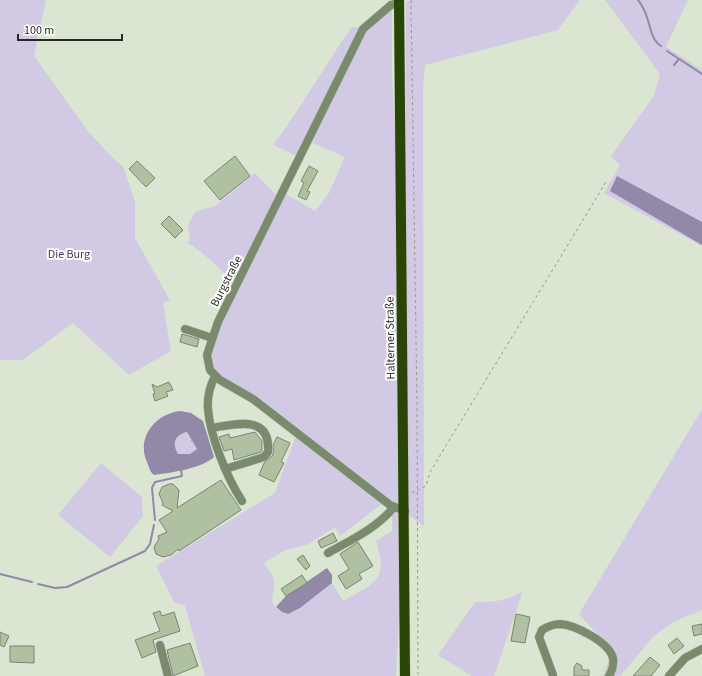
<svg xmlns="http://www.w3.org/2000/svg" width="702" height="676" viewBox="0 0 702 676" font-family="'Source Sans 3',sans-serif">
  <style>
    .green { fill: #d2cae4 }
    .water { fill: #9288a8; fill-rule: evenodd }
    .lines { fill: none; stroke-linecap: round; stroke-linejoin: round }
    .stream { stroke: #9288a8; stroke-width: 2 }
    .building { fill: #b0c1a1; stroke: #7b8473 }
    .minor-casing { stroke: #bac3b2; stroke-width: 9 }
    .major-casing { stroke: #bac3b2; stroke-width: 11 }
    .path { stroke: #949d8e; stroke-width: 1; stroke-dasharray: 3 3; stroke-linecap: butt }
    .minor { stroke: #7a8b6d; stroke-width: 8 }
    .major { stroke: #2a4506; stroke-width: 10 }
    .labels { text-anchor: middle; stroke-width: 4; stroke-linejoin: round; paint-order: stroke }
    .park-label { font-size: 12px; fill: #483765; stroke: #fff }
    .street-label { font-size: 12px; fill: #262a23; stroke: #fff }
  </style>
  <rect width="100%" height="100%" fill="#dae5d2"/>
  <!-- green -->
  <path class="green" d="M0,0H46L34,56L87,130L109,154L124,168L135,203V238L170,300L163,303L171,351L129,375L73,323L23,360H0Z
    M411,0H580L558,30L425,65L423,88L424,526L221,379L209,363L210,346L284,193L315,211L329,193L345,157L309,141L364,29L392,6V78L397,164L395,205L406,206V2Z
    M605,0H688L666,47L702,70V246L604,193L620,165L611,156L654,96L660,74Z
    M352,27L363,28L299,157L273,145C302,107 324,66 352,27Z
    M255,173L279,198L236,283L200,251L188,243L190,240L188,225L195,212L215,206Z
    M702,409V610L673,622L653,637L620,676H603L612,650L579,614Z
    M187,432L197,449L190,454H178C172,444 175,435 187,432Z
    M297,433L384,502L340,536L335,527L307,545L285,550L264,563C267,568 273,575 274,580C276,595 263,606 288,614L300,608L332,583L343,601C375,583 389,580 376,541L392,531V515L395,510L404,517L396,676H205L185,606L174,602L156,566L275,493Z
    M101,463L142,497L143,516L110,557L58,515Z
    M523,591L494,676H472L438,655L475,602C493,602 507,601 523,591Z"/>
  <!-- water -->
  <path class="water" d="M617,176L702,222V245L610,191Z
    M180,411L191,413L203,421L214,457C203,468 170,473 154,475C150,472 149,467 147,462C136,438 155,414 180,411ZM187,432L197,449L190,454H178C172,444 174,435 187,432Z
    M327,568L332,575V583L300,608L288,614L282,612L276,607L286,596Z"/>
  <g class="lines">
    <!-- stream -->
    <path class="stream" d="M638,0C652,16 647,37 661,46
      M667,51L702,74
      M674,65L679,59
      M155,520L152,488L155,482L182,476L181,470
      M0,574L32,582
      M38,584L55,588L67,587L145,551L150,544L154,525"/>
  </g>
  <!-- building -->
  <path class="building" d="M235,156L250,176L220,200L204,181Z
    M137,161L155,178L146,187L129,169Z
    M309,166L318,171L307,191L310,192L306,200L298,196L304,183L301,181Z
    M169,216L183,230L175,238L161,224Z
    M182,334L199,339L197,347L180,342Z
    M169,382L173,390L166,392L168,396L155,401L153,394H155L152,384L157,387Z
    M255,432L262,441V450L261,452L234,460L232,449L224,451L219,437L229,434L230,438Z
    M277,437L290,443L281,462L284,463L274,482L259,475L264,463L273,455V445Z
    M221,480L241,510L179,551L178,549L171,555L163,557L156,554L154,547L159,539L158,536L167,532L159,520L173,511L162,505L163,503L159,494L162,487L169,484H173L179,490L177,508Z
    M333,533L337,541L321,548L318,541Z
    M358,542L373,566L359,574L362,579L346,589L338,576L349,569L340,554Z
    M303,555L310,566L306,570L297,559Z
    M302,575L307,583L286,596L281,589Z
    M160,611L162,616L174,612L180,631L153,640L156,652L142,658L135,640L160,631L153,613Z
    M516,614L530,617L525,643L511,641Z
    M702,624V634L694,636L692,626Z
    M0,632L9,636L4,647L0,645Z
    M677,638L684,646L674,654L668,645Z
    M190,643L198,666L173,676L167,650Z
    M10,646H34V663L10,662Z
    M650,657L660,665L651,676H633Z
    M577,663L582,666V670H589V676H574V667Z"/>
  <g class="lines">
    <!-- minor casing -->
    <g class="minor-casing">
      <path id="minor" d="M399,3L391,5L363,29L218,322L207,355L210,370L220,380L253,399L390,505L405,511
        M185,329L212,338
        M215,376C210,386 207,397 208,409C210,436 227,478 242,501
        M212,428C235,424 271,414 268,452L264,457L225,469
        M328,553C351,540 377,528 394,507
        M160,645L168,676
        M553,675L539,637L542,630C547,627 554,624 560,624C575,625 609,642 613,658C614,664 612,671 609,676
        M669,676L685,658L702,649"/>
    </g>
    <!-- major casing -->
    <g class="major-casing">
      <path id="major" d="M399,0L405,676"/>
    </g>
    <!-- path -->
    <path class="path" d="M411,0L417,405L418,676
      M191,441L205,436
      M412,493L426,486L430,472L606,182"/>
    <!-- minor -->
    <use href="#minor" class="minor"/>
    <!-- major -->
    <use href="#major" class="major"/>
  </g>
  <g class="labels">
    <!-- park labels -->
    <g class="park-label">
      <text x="69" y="258">Die Burg</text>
    </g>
    <!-- street labels -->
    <g class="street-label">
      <text transform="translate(226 281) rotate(-63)" y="4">Burgstraße</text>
      <text transform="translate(390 338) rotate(-91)" y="4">Halterner Straße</text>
    </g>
  </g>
  <!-- scale -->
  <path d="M18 34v6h104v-6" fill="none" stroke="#262a23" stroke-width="2"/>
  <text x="24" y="34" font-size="12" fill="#262a23" stroke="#ffffff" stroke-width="3" paint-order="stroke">100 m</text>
</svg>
